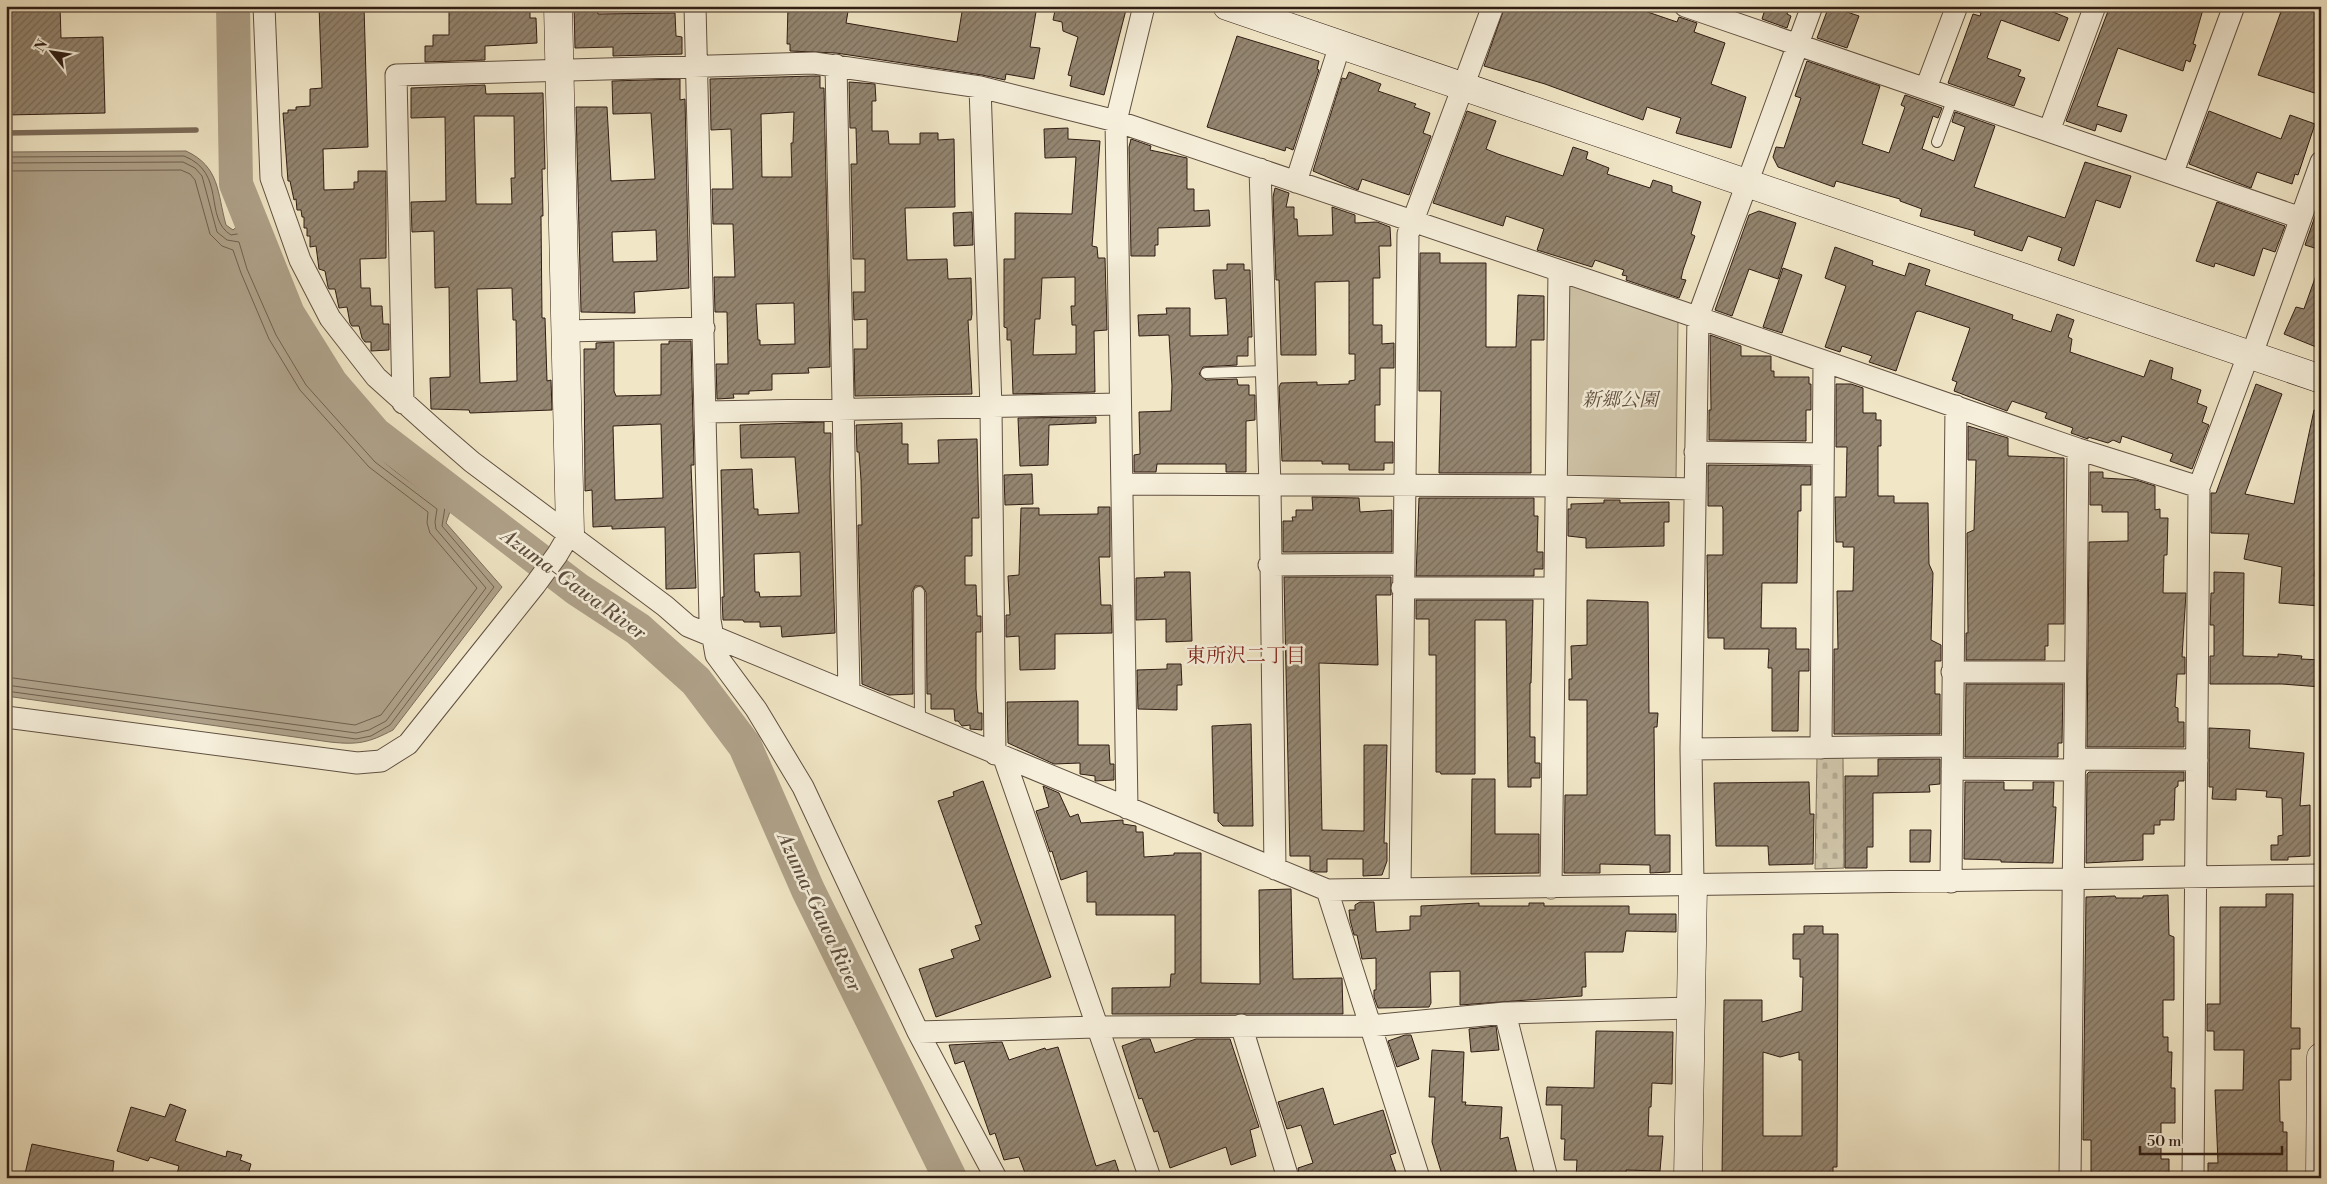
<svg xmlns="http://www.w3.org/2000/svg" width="2327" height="1184" viewBox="0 0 2327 1184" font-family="'Libre Bodoni','Noto Serif JP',serif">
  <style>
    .cemetery { fill: url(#cemetery-stones); stroke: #80715e }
    .green { fill: #d0c5a9; stroke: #80715e }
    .water { fill: #afa28a; stroke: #7c6d5b }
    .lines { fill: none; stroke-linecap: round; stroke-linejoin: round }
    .shore { stroke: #70604f; stroke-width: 1 }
    .stream { stroke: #7c6d5b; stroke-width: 5.5 }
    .river { stroke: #afa28a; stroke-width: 34 }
    .building { fill: url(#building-hatch); stroke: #301d14; fill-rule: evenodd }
    .lane-casing { stroke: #605041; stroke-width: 12 }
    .street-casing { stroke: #605041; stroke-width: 23 }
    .secondary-casing { stroke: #301d14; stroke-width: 29 }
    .lane { stroke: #f6efdb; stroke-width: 10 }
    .street { stroke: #f6efdb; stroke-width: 21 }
    .secondary { stroke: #f6efdb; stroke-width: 28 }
    .labels { text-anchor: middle; stroke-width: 5; stroke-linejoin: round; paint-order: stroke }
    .park-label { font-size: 19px; font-style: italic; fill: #604f41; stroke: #f6efdb }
    .water-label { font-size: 20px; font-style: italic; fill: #5c4c3d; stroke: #f6efdb }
    .neighbourhood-label { font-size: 20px; fill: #7a1f14; stroke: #f6efdb }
  </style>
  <defs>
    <pattern id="cemetery-stones" width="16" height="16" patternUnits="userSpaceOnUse" patternTransform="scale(1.25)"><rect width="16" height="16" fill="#d0c5a9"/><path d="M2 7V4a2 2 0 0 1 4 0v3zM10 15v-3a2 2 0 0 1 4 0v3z" fill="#b3a991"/></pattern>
    <pattern id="building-hatch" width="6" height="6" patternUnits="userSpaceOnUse" patternTransform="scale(1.25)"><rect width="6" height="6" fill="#948671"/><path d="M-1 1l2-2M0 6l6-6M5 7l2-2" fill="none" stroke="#796d5c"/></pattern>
  </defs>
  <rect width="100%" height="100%" fill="#f1e7c7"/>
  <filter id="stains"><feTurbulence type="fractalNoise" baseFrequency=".004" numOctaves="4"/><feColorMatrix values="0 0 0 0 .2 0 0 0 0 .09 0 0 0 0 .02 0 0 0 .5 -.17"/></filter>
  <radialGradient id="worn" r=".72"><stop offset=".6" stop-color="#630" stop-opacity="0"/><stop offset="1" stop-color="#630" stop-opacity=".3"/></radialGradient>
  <!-- cemetery -->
  <path class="cemetery" d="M1817,757H1843L1844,868L1815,869Z"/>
  <!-- green -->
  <path class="green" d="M1570,284L1678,320L1676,479L1563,478V290Z"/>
  <!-- water -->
  <path class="water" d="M186,151C220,167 217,192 226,225L233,230L244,220C273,314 309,385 382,453C403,473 429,489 452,506L446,523L502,587L393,730C368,743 358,745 330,742L6,696V152Z"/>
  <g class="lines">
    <!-- shore -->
    <path class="shore" d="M6,157L184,156C227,173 203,218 231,235L243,233C272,324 309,390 379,457C398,476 424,490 445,507L442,526L494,587L390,725L371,736L356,739L6,691
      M6,163L183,162L195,168L202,176L217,232L227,240L239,242L247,269L276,335L306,385L375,462L437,509L435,522L436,529L486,588L386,721L369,730L356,733L6,685
      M6,171L181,170L190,174L195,180L210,234L222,246L233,250L241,273L269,339L300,390L369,467L428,512L427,523L430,533L477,588L381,715L355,725L6,677"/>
    <!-- stream -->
    <path class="stream" d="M6,133L196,130"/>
    <!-- river -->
    <path class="river" d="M233,6L236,184L288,314L331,383L375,434L577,589L638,629L696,681L745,746L808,890L950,1178"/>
  </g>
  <!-- building -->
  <path class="building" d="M6,6H60L61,38L103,37L105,113L6,115Z
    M319,6H364L368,147L323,149L324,190L354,189V182H358V171H386V258L360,259L361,288H370L371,306H382L383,324H389V350L371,351V342H365L362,338L359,326H352L350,323L347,307L339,308L335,289H329L328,287L325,271L319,269L316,246L310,247V236H307V228H304V217H302L301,210H297L296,199L294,200L290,181H288L283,113H288V110H296V107L310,106V89L322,88Z
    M449,6H530V18H536L537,43L485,46V60L425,62V46H433V35H449Z
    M574,6H597L598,14L675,13L676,36L682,37V54L613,56V47L575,48Z
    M788,6H849L846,23L957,42L963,6H1037L1030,47L1040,48L1034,79L1006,74L1005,80L982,75L836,53L790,51V44H787Z
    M1056,6H1127L1104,95L1070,86L1072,76L1068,75L1078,37L1063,31L1062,22L1053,20Z
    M1505,6H1590L1607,12L1609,6H1630L1677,22L1679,17L1697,23L1694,32L1725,43L1711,84L1746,97L1731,148L1676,133L1681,118L1647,107L1643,120L1545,84L1484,66Z
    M1766,6H1790L1787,14L1791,16L1787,28L1762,19Z
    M1829,6L1859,16L1847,48L1817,38Z
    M1969,6H2038L2068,18L2059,41L2001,20L1987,58L2021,70L2018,76L2025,78L2014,106L1948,83L1973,14L1980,16L1981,13Z
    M2110,6H2204L2193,44L2196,45L2190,62L2186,60L2183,71L2118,48L2097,106L2127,115L2121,132L2097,124L2095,131L2066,121Z
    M2283,6H2321V95L2258,75Z
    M1237,36L1319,61L1317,69L1319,70L1293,150L1286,147L1285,151L1207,127Z
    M1807,61L1880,86L1862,144L1889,153L1905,107L1901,105L1905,95L1942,108L1938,118L1933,116L1922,149L1954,161L1965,127L1952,122L1955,112L1995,126L1974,187L2065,218L2085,162L2131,176L2120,208L2096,200L2074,266L2058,260L2062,248L2028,236L2022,251L1974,235L1975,231L1920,216L1922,209L1900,201V199L1836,181L1834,187L1778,167L1773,157L1776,147L1784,148L1801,98L1795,96Z
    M1349,72L1381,84L1378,91L1416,104L1414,107L1430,113L1423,133L1431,136L1409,195L1362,179L1358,190L1313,171L1342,78L1346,79Z
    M813,76H820V88H824L830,367L808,368L809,373L772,374V390L749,391V394H733L734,398L717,399L716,364H728L727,312H715L714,277H735L733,224H713L712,189H733L731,129L711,130L710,79ZM794,112L793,143H791L792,177H762L761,114ZM794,303L795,344L760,345V340H758L756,304Z
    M680,79V100L685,99L689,288L634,292L635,313L581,312L576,107H607L611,181L655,179L651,113L613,114L612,81ZM656,230L657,261L613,262L612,232Z
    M849,82L875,84L876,101H872V131H888L889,144H920V133H938V140L954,139L955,207L905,208L907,260L947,259L948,279L971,278L972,314L971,320H968L972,394L855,396L854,349H867V319L854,320L853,292H865V259H853L851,164H857L856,128H850Z
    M485,85L486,94L543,93L545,169H542L543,216H541L542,318H545L547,381L551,380L552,410L470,413L469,410L431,409L430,378L450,377L449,287L435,288L434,231L412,232L411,202L446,201L445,117L411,118V88ZM474,116H514L515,178H511L512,204H476ZM512,288L513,320H516L517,381L480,383L477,289Z
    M1467,111L1496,121L1486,149L1498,154L1563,176L1573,147L1588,152L1586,159L1609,168L1607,174L1650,188L1653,180L1672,186V192L1701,202L1691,234L1695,236L1683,270L1681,279L1686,280L1679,298L1626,280L1627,276L1622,275L1624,270L1595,260L1592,267L1537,250L1544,229L1506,216L1503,226L1433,203Z
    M2209,111L2281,139L2290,115L2315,124L2298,175L2295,174L2292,184L2257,172L2251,188L2189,164Z
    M1068,128V139L1100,141L1092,246L1097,247L1098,258H1105L1107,330L1094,331L1095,392L1013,394L1011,340H1007V328L1004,327V259H1015V213L1072,214L1076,157L1045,158L1044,129ZM1075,277V306H1071L1072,325H1076V354L1033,355L1035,319H1040L1042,278Z
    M1131,139L1151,146L1150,150L1187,158V189H1194V211L1209,210L1210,226L1158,228V245H1155V256H1131L1129,147Z
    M1275,188L1289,193L1286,207H1294V219H1297L1298,236L1333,235L1332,207L1355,215V223L1377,222L1390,227L1391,246H1379L1380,278H1373V325H1382V344L1394,343V368H1380V405H1375V442H1393V463H1384V470H1349V464H1322V461H1282L1279,387L1281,383L1317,382V385L1349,384V381L1355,380V354H1349V281L1315,282L1316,355H1281L1279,280H1276L1273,197Z
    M2217,202L2285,226L2275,252L2263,248L2254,276L2215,263L2214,267L2196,261Z
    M2320,202H2321V250L2305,245Z
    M1759,211L1796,223L1778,279L1749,269L1732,316L1715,310L1749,215Z
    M972,212L973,245L954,246L953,213Z
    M1835,247L1873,261L1872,265L1905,276L1909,263L1930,270L1925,285L2013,315L2012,319L2051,332L2057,314L2074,320L2068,337L2072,339L2070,352L2144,377L2150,360L2173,368L2171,379L2201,390L2197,403L2207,407L2202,422L2209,425L2192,469L2170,461L2173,454L2122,436L2120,443L2113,440L2108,443L2088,437V439L2071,433L2073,428L2045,418L2047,413L2012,401L2007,411L1954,391L1957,382L1952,380L1970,328L1919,311L1916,312L1896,371L1869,362L1872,356L1842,346L1840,352L1825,347L1846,286L1825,278Z
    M1420,253H1440V263H1486V347H1516L1518,295L1544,296V340H1531V473H1439L1441,391H1419Z
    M1227,264H1244V270H1250L1252,337H1248V356H1237V365L1203,367L1199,374L1206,380L1237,379L1238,385H1249V395H1255V420L1246,421V472H1226V464H1157L1156,472H1134V455L1140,454L1139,412L1171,411L1172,386L1169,335L1139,336L1138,315L1167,314L1166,308H1190V336L1228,335L1226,298L1215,299L1213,270H1227Z
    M2319,267L2321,268V349L2284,334L2296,307L2304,309Z
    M1783,268L1802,275L1782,333L1763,327Z
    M1710,335L1741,346V356H1771V371H1774V377H1809V384H1811V410H1806V441L1709,440V410H1711Z
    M669,341H691L694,465H691L696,588L666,589L665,527L612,529V526L593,527L592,490L585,491L584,349H596V343L614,342V391L616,396L661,395V344H669ZM661,424L663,498L615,500L613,426Z
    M1836,384H1851L1863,388V413H1876V420H1881V446H1878V496H1894V503H1928L1929,564L1933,573L1931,640L1941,645V661H1935V694H1940V734H1834V649H1838L1837,591H1853L1854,547H1843V542H1836L1835,497H1846L1847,447H1836Z
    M2256,384L2282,394L2245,494L2294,504L2314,410L2321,411V502L2317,521L2320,522L2316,550L2319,551L2314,576L2321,578V606L2279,603L2282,567L2244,559L2249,534L2211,533V493H2216Z
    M1096,417V423L1049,425L1048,465L1020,466L1018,418Z
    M824,422V433H831L830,476L835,633L782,637L781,626L760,627V622H744L743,620H723L722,597H724L721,470L752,469L754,509H758V515L799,513L795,457L741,458L740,425ZM800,552L801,596L760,597L759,592H755L754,554Z
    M902,423V444H908V464L939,463L938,440L977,439L979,518H972V556H965V585H976L977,616H981V632H976V689L978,713H982V730L970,729V725L962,726L958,721H955L954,709H931V694H927L926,592L922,586H915L912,592L913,694L889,695L862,684L858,525H862L861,480L859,452H857L856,425Z
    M1968,426L2008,438V456L2064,458V624H2048V646H2045V660H1966V633H1968L1967,533L1974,530L1976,460H1968Z
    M1708,465L1811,466V485H1801V511H1798L1797,583H1762L1761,628H1796V649H1809V671H1799L1798,731H1772V668H1768L1769,649H1724V638H1708L1707,555H1723V509L1722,506H1708Z
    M2090,472H2103V478L2136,480L2155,486V510L2160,509V518H2168L2167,555H2164L2163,593H2186L2182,657H2185V674H2177L2175,707L2178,708V722H2184V747H2087L2089,542L2128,541V512H2102V505H2090Z
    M1032,474L1033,504L1005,505L1004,475Z
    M1312,497L1359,498L1360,512L1392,510V552H1283V521H1293L1292,517H1296V510H1313Z
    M1419,498H1534V516H1538L1537,552H1543V569H1534V576H1416Z
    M1604,500H1620V503L1669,502V522H1664V546L1586,548V538L1568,536V509H1571V504L1604,503Z
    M1098,507H1110V557H1099L1101,605H1111L1112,633L1055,634V669L1020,670L1019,636L1006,637V615H1010L1008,576L1019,575L1021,508H1039V515L1098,514Z
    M1164,572H1190L1192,641L1166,642V619L1136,620V578L1165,577Z
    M2214,572L2244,573L2243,656L2278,657V654L2302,656L2301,659L2321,660V687L2282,684H2210V656H2214V625H2210L2211,593H2214Z
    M1284,577H1391V595H1376L1378,665L1319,663L1322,830L1364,831V745H1387L1384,843H1387V861L1382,875L1363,876V859H1327V872H1316L1310,870V856H1290Z
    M1416,600H1533L1531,683H1530V737H1535V763H1540V778H1531V787H1508L1506,620H1475V774H1441L1440,772H1436V655H1429V619H1416Z
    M1587,600L1648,602L1649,713H1658L1657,727H1654L1655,835H1670V872L1650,873V865L1600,864V873H1564L1565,795H1587V700H1569V679H1572L1571,646L1587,645Z
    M1167,664H1181L1182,685H1177V710L1138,709L1137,670L1167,669Z
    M1966,684H2063L2062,743H2058V757H1965Z
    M1078,701V745H1109L1110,764H1114V780L1095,781V776L1080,774V763L1054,764L1008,743L1007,702Z
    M1251,724L1253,826H1223L1218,821V813H1214L1212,726Z
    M2209,728L2250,730L2249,748L2304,753L2300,806L2310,805V856L2288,857V860H2271V845H2278V836L2283,835L2282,798L2266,797L2267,791L2236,789V800L2212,799L2213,787H2209Z
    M1878,759H1940V784L1929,785L1930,792L1873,793V847H1867V868H1845V776H1878Z
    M2089,772H2184V781H2178V786L2175,788L2174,820H2160V825H2154V834H2143V860L2086,863L2087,774Z
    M1472,779H1495V834H1539V873L1471,874Z
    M983,781L1051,977L936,1017L919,969L954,958L951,950L980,940L975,926L982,924L938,801L954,796L953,792Z
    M1809,782L1810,814H1814L1813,864L1769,865L1768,846H1716L1714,783Z
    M1965,782H2004V790H2033V782H2054L2053,807H2056L2053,863L2001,862V860L1964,859Z
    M1043,786L1059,793L1070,817L1078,814L1081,823L1123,820V824L1136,826V832H1143L1144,857L1174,855V853H1201V983L1260,984L1259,890L1291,889L1293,979L1342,978L1343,1014H1112V988L1170,987L1171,974H1175V915H1096V902H1087V871L1061,880L1052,851L1050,852L1036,811L1049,807Z
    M1910,830H1931L1930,862H1910Z
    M2266,894H2293L2291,1028H2300V1049H2291V1080H2279L2280,1122H2283V1132H2287V1178H2208V1163H2218L2215,1090H2243L2244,1050H2214V1031H2207V1004H2220V907H2266Z
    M2168,895L2169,935L2174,937V1000H2163V1037H2168V1052H2172L2171,1088H2175V1123H2161V1159H2169V1178H2091V1140H2083L2086,897L2115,896L2116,898H2143V896Z
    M1360,902H1374L1376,932L1410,930V916H1421V906L1479,903V906H1529V903H1544V906H1629V914H1676V932L1626,931L1623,952H1585L1586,987H1582V996L1460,1005V971L1430,972L1431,1003L1429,1007L1378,1008L1374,997V990H1376V958L1362,959L1357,935H1354L1350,920L1349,910H1355V905Z
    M1804,926H1823V934H1838L1837,1167H1833V1177L1722,1178L1724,1000H1762V1022L1802,1011L1803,977H1800V959H1793V934H1804ZM1763,1052L1780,1057L1799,1052V1060H1802V1136H1763Z
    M1496,1026L1499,1050L1471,1052L1469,1029Z
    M1596,1031L1673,1032L1672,1084L1652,1083L1651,1107H1649L1648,1136H1663L1660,1171L1626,1170V1178H1576L1577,1160H1564L1565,1139H1561L1562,1105H1546L1547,1087L1594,1088Z
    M1405,1035H1411L1419,1059L1397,1067L1388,1041Z
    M1142,1039H1150L1155,1053L1196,1039H1230L1259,1127L1250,1130L1256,1156L1231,1165L1226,1147L1170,1168L1158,1131L1154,1132L1142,1098L1139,1099L1122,1046Z
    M1002,1042L1009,1060L1045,1048L1046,1050L1058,1047L1096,1166L1115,1160L1121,1178H1027L1019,1157L1004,1160L995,1133L990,1135L964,1061L955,1064L949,1045Z
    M1432,1050L1464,1052L1462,1102H1466L1465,1105L1502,1107L1500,1139L1508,1137L1518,1178H1443L1432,1142L1435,1097H1429Z
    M1323,1088L1334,1125L1383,1110L1396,1153L1390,1155L1398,1178H1300L1298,1168L1313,1163L1301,1125L1287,1129L1278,1102Z
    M170,1104L186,1110L175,1141L226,1157L227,1151L242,1155L240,1160L251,1164L247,1178H176L179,1166L150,1157L148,1161L117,1151L131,1107L165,1117Z
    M32,1144L114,1161L112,1178H24Z"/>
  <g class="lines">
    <!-- lane casing -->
    <g class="lane-casing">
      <path id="lane" d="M1937,142L1953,98
        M1206,373L1265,371
        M919,592L920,722"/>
    </g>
    <!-- street casing -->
    <g class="street-casing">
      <path id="street" d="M264,6L271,178L300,260L330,318L376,377L435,430L472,462L665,606L688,626L1327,890L2321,875
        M695,6L710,620L716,655L756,709L803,787L918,1032L996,1178
        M1685,6L2301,218
        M836,65L849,692
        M980,87L991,408L995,754
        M1926,88L1957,6
        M2049,131L2095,6
        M1260,169L1270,486L1275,869
        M2173,172L2234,6
        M1296,182L1340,45
        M565,331L704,328
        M2252,354L2321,162
        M403,403L396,75L814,63L980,87L1116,121L1682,312L2078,449L2199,487
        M706,412L1120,404
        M1695,452L1823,454
        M1123,484L1556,486L1694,489
        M1269,565L1402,564
        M1402,588H1554
        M1952,672H2075
        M6,717L357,763L381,761L408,744L535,585L557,555L570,533
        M1821,748L1824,362
        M1691,749L1951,746
        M1004,758L1150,1178
        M2075,759L2197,760
        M1952,769L2075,770
        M1127,808L1116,121L1144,6
        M1951,882L1956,406
        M1693,885L1691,749L1698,317L1812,6
        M1551,888L1559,271
        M1400,889L1408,234L1493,6
        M1327,890L1419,1178
        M1505,1013L1547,1178
        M1241,1025L1288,1178
        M918,1032L1096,1027L1370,1026L1505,1013L1691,1008
        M2070,1178L2078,449
        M2193,1178L2199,487L2249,353"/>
    </g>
    <!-- secondary casing -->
    <g class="secondary-casing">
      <path id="secondary" d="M558,6L570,533
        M1227,6L2321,379
        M1688,1178L1693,885
        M2320,1178L2321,1057"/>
    </g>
    <!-- lane -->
    <use href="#lane" class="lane"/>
    <!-- street -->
    <use href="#street" class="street"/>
    <!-- secondary -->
    <use href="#secondary" class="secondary"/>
  </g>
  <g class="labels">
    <!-- park labels -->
    <g class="park-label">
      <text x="1620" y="406">新郷公園</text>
    </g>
    <!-- water labels -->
    <g class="water-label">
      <text transform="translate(574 584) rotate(36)" y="7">Azuma-Gawa River</text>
      <text transform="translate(820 912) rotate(65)" y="7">Azuma-Gawa River</text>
    </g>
    <!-- neighbourhood labels -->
    <g class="neighbourhood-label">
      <text x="1246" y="662">東所沢二丁目</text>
    </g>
  </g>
  <!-- margin -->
  <rect width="2327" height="1184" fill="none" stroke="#f1e7c7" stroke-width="25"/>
  <rect x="8" y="8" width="2312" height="1169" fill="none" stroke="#301d14" stroke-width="2.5"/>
  <rect x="12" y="12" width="2302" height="1159" fill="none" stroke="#301d14"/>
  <!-- north arrow -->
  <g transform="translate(52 52) rotate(300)" stroke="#f6efdb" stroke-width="4" paint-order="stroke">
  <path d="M0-4L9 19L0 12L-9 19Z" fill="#301d14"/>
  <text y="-8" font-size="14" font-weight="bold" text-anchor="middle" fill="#301d14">N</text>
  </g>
  <!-- scale -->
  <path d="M2140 1146v8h142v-8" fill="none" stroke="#301d14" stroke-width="2.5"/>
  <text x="2147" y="1146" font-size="15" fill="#301d14" stroke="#f6efdb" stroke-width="4" paint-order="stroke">50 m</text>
  <rect width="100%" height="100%" filter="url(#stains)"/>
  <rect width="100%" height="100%" fill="url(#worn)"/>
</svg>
